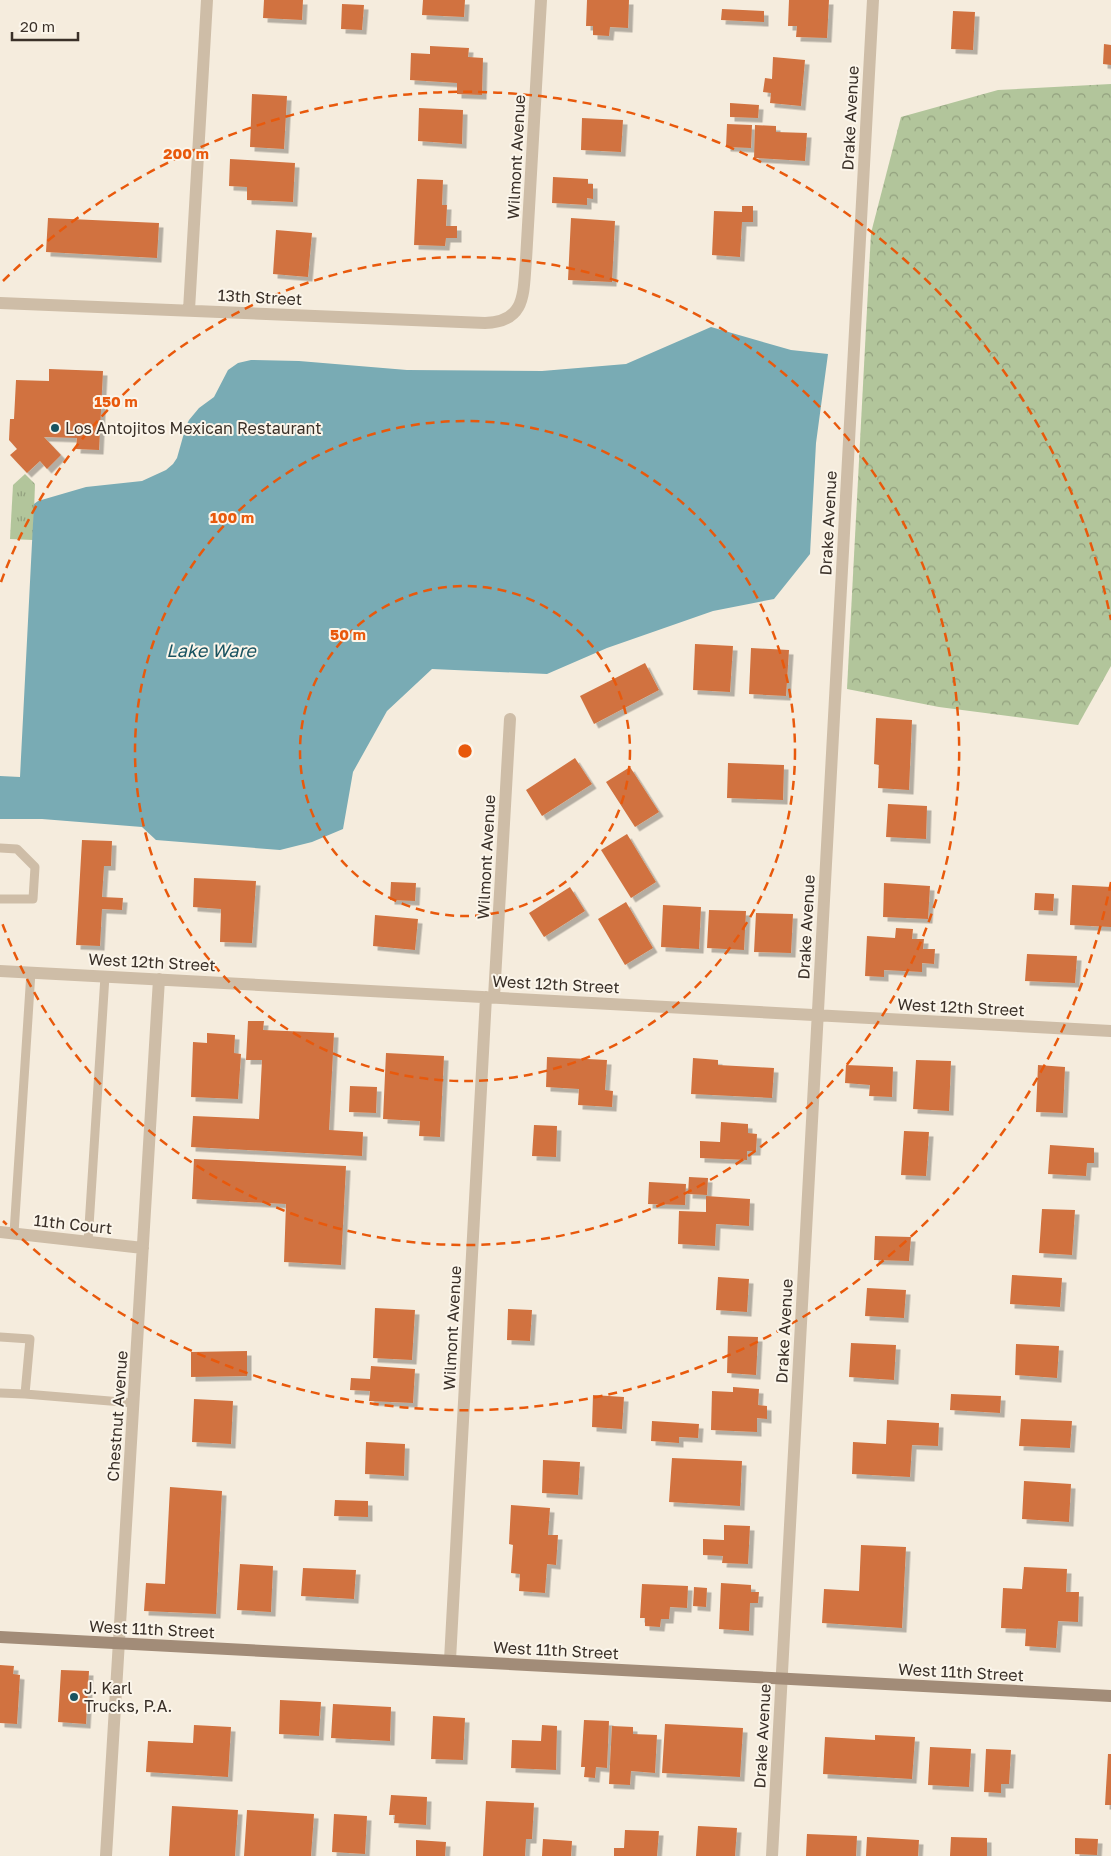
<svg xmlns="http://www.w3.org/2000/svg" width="1111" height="1856" viewBox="0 0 1111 1856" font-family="'Golos Text',sans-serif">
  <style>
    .forest { fill: url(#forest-crowns) }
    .park { fill: url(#park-tufts) }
    .water { fill: #79abb4 }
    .building { fill: #d1723f; filter: url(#shadow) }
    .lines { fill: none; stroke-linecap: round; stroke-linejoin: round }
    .service { stroke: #cebda7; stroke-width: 9 }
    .minor { stroke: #cebda7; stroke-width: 12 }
    .secondary { stroke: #a28c78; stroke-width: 12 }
    .ring { fill: none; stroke: #e8590c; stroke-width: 2.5; stroke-dasharray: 9 6 }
    .poi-dot { fill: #195360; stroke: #fbf5ea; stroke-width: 2 }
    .labels { text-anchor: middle; stroke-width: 4; stroke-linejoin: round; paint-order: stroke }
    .street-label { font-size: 16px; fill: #3a3028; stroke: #fbf5ea }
    .poi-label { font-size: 16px; fill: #3a3028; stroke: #fbf5ea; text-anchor: start }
    .water-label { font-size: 18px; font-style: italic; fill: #195360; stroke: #fbf5ea }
    .centre { fill: #e8590c; stroke: #fbf5ea; stroke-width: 2.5 }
    .ring-label { font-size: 15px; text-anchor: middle; font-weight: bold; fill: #e8590c; stroke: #fbf5ea; stroke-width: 4; stroke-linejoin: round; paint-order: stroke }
  </style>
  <defs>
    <pattern id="forest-crowns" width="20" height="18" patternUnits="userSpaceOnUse" patternTransform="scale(1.25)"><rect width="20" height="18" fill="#b2c59b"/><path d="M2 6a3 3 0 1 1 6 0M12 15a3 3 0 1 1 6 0" fill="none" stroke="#92a07e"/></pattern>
    <pattern id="park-tufts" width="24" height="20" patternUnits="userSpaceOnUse" patternTransform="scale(1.25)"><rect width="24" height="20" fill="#b2c59b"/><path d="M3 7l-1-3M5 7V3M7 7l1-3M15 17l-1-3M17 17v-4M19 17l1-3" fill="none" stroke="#92a07e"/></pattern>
    <filter id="shadow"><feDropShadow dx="4.5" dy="4.5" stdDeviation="0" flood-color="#0004"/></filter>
  </defs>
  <rect width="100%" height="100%" fill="#f5ecdd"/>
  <!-- forest -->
  <path class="forest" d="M1111,84V666L1078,725L939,707L847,689L871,233L901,117L998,90Z"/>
  <!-- park -->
  <path class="park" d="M25,474L35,484L33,540L10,539L13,485Z"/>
  <!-- water -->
  <path class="water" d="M711,327L791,350L828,354L816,443L810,554L774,599L713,611L607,648L547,674L432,669L387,711L353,772L343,829L312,842L280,850L156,840L142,827L42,819H0V776L20,777L34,504L38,501L86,487L142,481L166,470L173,464L177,458L186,426L189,420L199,408L214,397L228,370L238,363L251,360L299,361L407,370L542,371L626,364Z"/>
  <!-- building -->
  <path class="building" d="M264,0H303L302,20L263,18Z
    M423,0H465L464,17L422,15Z
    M587,0H629L628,28L610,27L609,36L593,35V26H586Z
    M789,0H829L827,38L796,37L797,26H788Z
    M342,4L364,5L362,30L341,29Z
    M722,9L764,11V22L721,20Z
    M953,11L975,12L973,50L951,49Z
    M1104,44L1111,45V65L1103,64Z
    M430,46L469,48L468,57L483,58L482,95L457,94V83L410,80L411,53L430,54Z
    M773,57L805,60L801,106L770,103L771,93L763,92L765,78L772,79Z
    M252,94L287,96L284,149L250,147Z
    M730,103L759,105L758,118L730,117Z
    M419,108L463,110L462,144L418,141Z
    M582,118L623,120L621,152L581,150Z
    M727,124L752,125L751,148L726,147Z
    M755,125L776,126V132L807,133L805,161L754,158Z
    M230,159L295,163L293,202L247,200V187L229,186Z
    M553,177L588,179V184H593V199L587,198V205L552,203Z
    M417,179L443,180L442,205H447L446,226H457V238H446L445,246L414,245Z
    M742,206H753V222H742L740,257L712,255L714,211L742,212Z
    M48,218L159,223L157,258L46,252Z
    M571,218L615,221L612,282L568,280Z
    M276,230L312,233L308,277L273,274Z
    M49,369L103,371L99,450L76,449L77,438L44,437L61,455L47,469L40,461L27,473L10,455L17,449L9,440L10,419H14L16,380L49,381Z
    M695,644L733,646L730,692L693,690Z
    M751,648L789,650L786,696L749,694Z
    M645,663L659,690L594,724L580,696Z
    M876,718L912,720L909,790L878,788L879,765L874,764Z
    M575,758L592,784L542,816L526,790Z
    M728,763L784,765L783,800L727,798Z
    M630,767L659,812L635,827L606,782Z
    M888,804L927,806L926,839L886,837Z
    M627,834L656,882L631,898L601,850Z
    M82,840L112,841L111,866H104L102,897L123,898L122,910L102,909L100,946L76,945Z
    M194,878L256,881L252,943L220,942L221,909L193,907Z
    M391,882L416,883L415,901L390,900Z
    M884,883L930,886L928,919L883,917Z
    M1072,885L1111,887V927L1070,925Z
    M570,887L585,911L544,937L529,913Z
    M1035,893L1054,894L1053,911L1034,910Z
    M626,902L653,948L625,965L598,919Z
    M663,905L701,907L699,949L661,947Z
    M709,910L746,911L744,950L707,948Z
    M756,913L793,914L791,953L754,952Z
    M375,915L418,919L415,950L373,946Z
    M896,928L913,929L912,939H924L923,949H935L934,964L922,963V972L884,970V977L865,976L867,936L895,938Z
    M1027,954L1077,956L1075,983L1025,981Z
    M248,1021H264L263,1030L334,1033L329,1130L363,1132L362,1156L191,1147L193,1116L259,1119L262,1060H246Z
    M207,1033L235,1035L234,1053L241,1054L238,1099L191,1097L193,1042L207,1043Z
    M386,1053L444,1056L440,1137L419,1136L420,1121L383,1119Z
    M547,1057L607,1060L605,1090L613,1091L612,1107L578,1105L579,1089L546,1087Z
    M693,1058L718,1060V1065L774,1068L772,1098L691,1094Z
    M916,1060L951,1061L949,1111L913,1109Z
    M846,1065L893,1067L892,1097L869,1096L870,1085L845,1083Z
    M1038,1065L1065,1067L1063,1113L1036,1112Z
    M350,1086L377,1087L376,1113L349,1112Z
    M721,1122L748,1124V1133L757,1134L756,1151H747V1160L700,1158V1141L720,1142Z
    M534,1125L557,1126L556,1157L532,1156Z
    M904,1131L929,1132L926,1176L901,1175Z
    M1050,1145L1094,1148V1163H1087L1086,1176L1048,1174Z
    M194,1159L346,1166L341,1265L284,1262L286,1204L192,1199Z
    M689,1177L708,1178L707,1195L688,1194Z
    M649,1182L686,1184L685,1205L648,1204Z
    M706,1196L750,1199L749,1226L716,1224L715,1246L678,1244L679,1211L706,1212Z
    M1042,1209L1075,1210L1072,1255L1039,1253Z
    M875,1236L911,1237L909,1261L874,1260Z
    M1012,1275L1062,1278L1060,1307L1010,1304Z
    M718,1277L749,1279L747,1312L716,1310Z
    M867,1288L906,1290L904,1318L865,1316Z
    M375,1308L415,1310L412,1360L373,1358Z
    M508,1309L532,1310L530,1341L507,1340Z
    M728,1336L758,1337L756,1375L727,1373Z
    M851,1343L896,1345L894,1380L849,1377Z
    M1016,1344L1059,1346L1057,1378L1015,1375Z
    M247,1351V1376L191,1377V1352Z
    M371,1366L415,1369L413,1403L369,1401L370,1391L350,1390L351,1378L370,1379Z
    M733,1387L759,1389L758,1405L767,1406V1419L757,1418V1432L711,1430L712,1391L733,1392Z
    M951,1394L1001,1396L1000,1413L950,1410Z
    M593,1395L624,1397L622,1429L592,1427Z
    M194,1399L233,1401L231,1444L192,1442Z
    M1021,1419L1072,1421L1070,1448L1019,1446Z
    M887,1420L939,1423L938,1446L912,1445L910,1477L852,1474L853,1442L886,1444Z
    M652,1421L699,1424L698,1438L679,1437V1443L651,1441Z
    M366,1442L405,1444L404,1476L365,1474Z
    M672,1458L742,1461L740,1506L669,1502Z
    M543,1460L580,1462L578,1495L542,1493Z
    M1024,1481L1071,1484L1069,1522L1022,1519Z
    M170,1487L222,1491L216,1614L144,1611L146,1583L165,1584Z
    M335,1500L368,1501V1517L334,1516Z
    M511,1505L550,1508L548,1535H558L556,1565L547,1564L545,1593L519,1591L520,1574L511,1573L513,1545L509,1544Z
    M724,1525L750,1526L748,1564L722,1563L723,1556L703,1555V1539L724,1540Z
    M861,1545L906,1547L902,1628L822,1623L824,1589L859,1591Z
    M240,1564L273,1566L271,1612L237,1610Z
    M1024,1567L1067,1569L1066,1592H1079L1078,1622L1058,1621L1056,1648L1025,1646L1026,1629L1001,1628L1003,1588L1022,1589Z
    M303,1568L356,1570L354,1599L301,1596Z
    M721,1583L751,1585V1592H759L758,1603H750L749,1631L719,1629Z
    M642,1584L688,1586L687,1608L670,1607L669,1619H661L660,1627L645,1626V1618H640Z
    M694,1587L707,1588L706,1607L693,1606Z
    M0,1665L14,1666L13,1674L20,1675L17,1724L0,1723Z
    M61,1670L89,1671L86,1724L58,1722Z
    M280,1700L321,1702L319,1736L279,1734Z
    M333,1704L391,1707L390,1741L331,1738Z
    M433,1716L465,1718L463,1760L431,1759Z
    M584,1720L609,1721L607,1768L596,1767L595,1778L584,1777L585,1767H581Z
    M665,1724L743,1728L740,1777L662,1773Z
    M194,1725L231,1727L228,1777L146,1772L148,1741L193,1743Z
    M542,1725L557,1726L556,1770L511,1768L512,1740L541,1741Z
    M612,1726L633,1727V1734L657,1735L655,1773L631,1771L630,1785L609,1784Z
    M875,1735L915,1737L912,1779L823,1774L825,1737L875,1740Z
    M930,1747L971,1749L969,1787L928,1785Z
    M986,1749L1011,1750L1009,1784H1001V1793L984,1792Z
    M1108,1754H1111V1805H1105Z
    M391,1795L427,1797L426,1825L394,1823L395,1815H389Z
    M486,1801L534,1803L532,1839H526L525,1856H483Z
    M172,1806L238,1810L235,1856H169Z
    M247,1810L314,1814L311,1856H244Z
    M334,1814L367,1816L365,1854L332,1852Z
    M698,1826L737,1828L735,1856H696Z
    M625,1830L659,1831L657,1856H614V1848H624Z
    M807,1834L857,1836L856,1856H806Z
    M867,1837L919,1840L918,1856H866Z
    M951,1837L987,1838V1856H950Z
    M1075,1838L1098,1839L1097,1855L1075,1854Z
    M543,1839L572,1841L571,1856H542Z
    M416,1840L446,1842L445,1856H416Z"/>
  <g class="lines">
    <!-- service -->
    <path class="service" d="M0,848L17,849L35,867L33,899H0
      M14,1233L31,972
      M88,1242L105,976
      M0,1337L30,1339L25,1394L134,1403
      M0,1393L25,1394"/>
    <!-- minor -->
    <path class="minor" d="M0,303L485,323C527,322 523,292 526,260L541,0
      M189,310L207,0
      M0,971L1111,1031
      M494,997L510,719
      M0,1232L143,1248
      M450,1660L486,997
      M106,1856L159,979
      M772,1856L873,0"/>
    <!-- secondary -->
    <path class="secondary" d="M0,1637L1111,1696"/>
  </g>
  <!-- distance rings -->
  <g class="ring">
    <circle cx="465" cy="751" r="165"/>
    <circle cx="465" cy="751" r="330"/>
    <path d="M1 582A494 494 0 1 1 1 920"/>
    <path d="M1111 882A659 659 0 0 1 3 1221M3 281A659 659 0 0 1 1111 620"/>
  </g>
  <!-- markers -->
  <g class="poi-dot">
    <circle cx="55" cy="428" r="5"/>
    <circle cx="74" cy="1697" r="5"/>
  </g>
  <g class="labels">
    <!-- street labels -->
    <g class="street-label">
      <text transform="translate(850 118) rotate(-87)" y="6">Drake Avenue</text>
      <text transform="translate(516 157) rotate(-87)" y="6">Wilmont Avenue</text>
      <text transform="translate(260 297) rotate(3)" y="6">13th Street</text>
      <text transform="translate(828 523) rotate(-87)" y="6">Drake Avenue</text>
      <text transform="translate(486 857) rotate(-87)" y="6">Wilmont Avenue</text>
      <text transform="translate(806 927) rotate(-87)" y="6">Drake Avenue</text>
      <text transform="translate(152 962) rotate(3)" y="6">West 12th Street</text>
      <text transform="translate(556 984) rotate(3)" y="6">West 12th Street</text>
      <text transform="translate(961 1007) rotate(3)" y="6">West 12th Street</text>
      <text transform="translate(73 1224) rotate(6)" y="6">11th Court</text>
      <text transform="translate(452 1328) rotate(-87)" y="6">Wilmont Avenue</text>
      <text transform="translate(784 1331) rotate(-87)" y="6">Drake Avenue</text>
      <text transform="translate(117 1416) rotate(-86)" y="6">Chestnut Avenue</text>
      <text transform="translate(152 1629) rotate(3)" y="6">West 11th Street</text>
      <text transform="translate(556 1650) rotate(3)" y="6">West 11th Street</text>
      <text transform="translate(961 1672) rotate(3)" y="6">West 11th Street</text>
      <text transform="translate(762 1736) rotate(-87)" y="6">Drake Avenue</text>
    </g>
    <!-- poi labels -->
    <g class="poi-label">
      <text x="65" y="434">Los Antojitos Mexican Restaurant</text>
      <text x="84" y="1694">J. Karl<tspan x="84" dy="18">Trucks, P.A.</tspan></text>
    </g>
    <!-- water labels -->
    <g class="water-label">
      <text x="211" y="657">Lake Ware</text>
    </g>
  </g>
  <circle cx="465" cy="751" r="8" class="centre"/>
  <g class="ring-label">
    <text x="186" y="159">200 m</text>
    <text x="116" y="407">150 m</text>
    <text x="232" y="523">100 m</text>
    <text x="348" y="640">50 m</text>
  </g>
  <!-- scale -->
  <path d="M12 32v8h66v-8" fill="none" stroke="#3a3028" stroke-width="2.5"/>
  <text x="20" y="32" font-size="15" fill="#3a3028" stroke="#fbf5ea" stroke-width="4" paint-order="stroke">20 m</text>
</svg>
